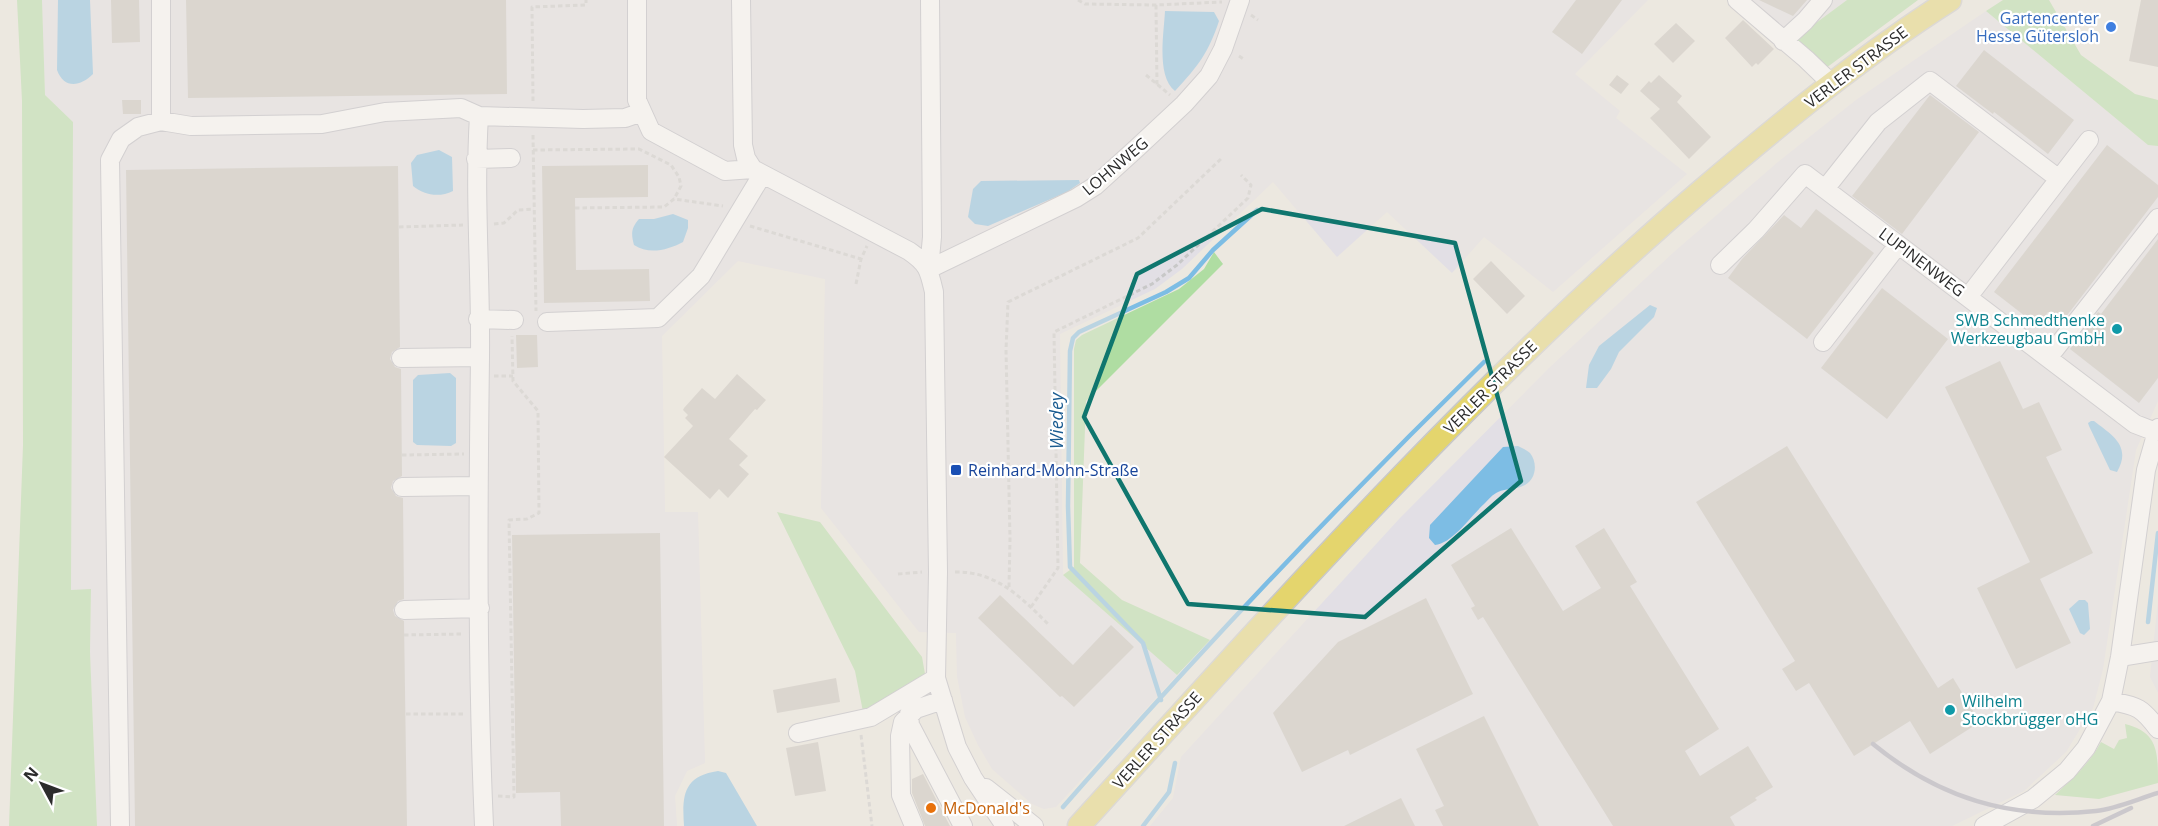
<svg xmlns="http://www.w3.org/2000/svg" width="2158" height="826" viewBox="0 0 2158 826" font-family="'Open Sans',sans-serif">
  <style>
    .industrial { fill: #e2dfe5 }
    .green { fill: #afdda2 }
    .water { fill: #7dbde4 }
    .lines { fill: none; stroke-linecap: round; stroke-linejoin: round }
    .stream { stroke: #7dbde4; stroke-width: 4.5 }
    .building { fill: #c5c2bb }
    .minor-casing { stroke: #b3b4be; stroke-width: 20 }
    .major-casing { stroke: #c8c8c8; stroke-width: 25 }
    .path { stroke: #c8c8c8; stroke-width: 3; stroke-dasharray: 4.5 3; stroke-linecap: butt }
    .minor { stroke: #fff; stroke-width: 18 }
    .major { stroke: #e4d56d; stroke-width: 22 }
    .rail { stroke: #a3a3b4; stroke-width: 4.5 }
    .marked { fill: none; stroke: #0f766e; stroke-width: 4.5; stroke-linejoin: round }
    .shop-dot { fill: #3f7fe0; stroke: #fff; stroke-width: 2 }
    .culture-dot { fill: #0f9aa8; stroke: #fff; stroke-width: 2 }
    .transit-dot { fill: #1a4fb4; stroke: #fff; stroke-width: 2 }
    .food-dot { fill: #e8710a; stroke: #fff; stroke-width: 2 }
    .labels { text-anchor: middle; stroke-width: 4.5; stroke-linejoin: round; paint-order: stroke }
    .shop-label { font-size: 16px; fill: #366cbe; stroke: #fff; text-anchor: end }
    .street-label { font-size: 16px; fill: #2c2c2c; stroke: #fff }
    .culture-label { font-size: 16px; fill: #0d838f; stroke: #fff; text-anchor: end }
    .transit-label { font-size: 16px; fill: #164399; stroke: #fff; text-anchor: start }
    .food-label { font-size: 16px; fill: #c56008; stroke: #fff; text-anchor: start }
    .water-label { font-size: 18px; font-style: italic; fill: #1b5c91; stroke: #fff }
  </style>
  <rect width="100%" height="100%" fill="#ece8e0"/>
  <!-- industrial -->
  <path class="industrial" d="M42,0H1648L1575,74L1620,111L1616,118L1687,174L1553,292L1484,237L1452,273L1387,212L1337,257L1273,182L1182,269L1155,289L1060,334L1063,575L1177,675L1056,807L1044,809L1032,804L992,769L978,745L965,717L957,676L956,633L919,632L821,508L825,279L738,261L662,336L665,512H698L705,763L687,771L675,796L677,826H97L90,652L91,590L71,591L73,122L45,95Z
    M1745,0H1847L1793,40Z
    M1986,11L2148,145L2158,146V401L2136,450L2103,669L2093,708L2066,752L2024,791L1952,826H1150L1173,798L1181,757L1400,518L1549,368L1674,252L1778,162L1856,100Z
    M2158,601V693L2150,677Z"/>
  <!-- green -->
  <path class="green" d="M17,0H42L45,95L73,122L71,590L91,589L90,652L97,826H9L23,445L22,101Z
    M1847,0H1918L1826,68L1793,40Z
    M2003,0H2049L2081,55L2135,94L2158,100V146L2148,145L1986,11Z
    M1214,252L1223,264L1086,401L1080,563L1122,600L1210,640L1177,675L1063,575L1074,567V349L1076,340L1082,335L1179,289L1204,269Z
    M777,512L820,522L922,657L928,691L866,727L855,671Z
    M2125,724C2158,732 2158,752 2158,783L2099,799L2055,795C2072,779 2090,763 2101,742L2114,749L2119,740L2127,738Z"/>
  <!-- water -->
  <path class="water" d="M58,0H90L93,74C80,87 64,89 57,70Z
    M1165,11L1214,12L1219,21C1208,54 1198,66 1175,91C1156,76 1164,33 1165,11Z
    M439,150L452,157L453,191C439,198 424,195 413,186L411,163L417,155Z
    M1079,180L1080,183L1067,192L988,226L975,224L968,217L973,189L981,181Z
    M673,214L688,220V228L683,242C668,250 649,255 634,245C631,234 631,228 639,219H654Z
    M1650,305L1657,308L1654,317L1619,352L1611,369L1597,388H1586L1589,365L1599,346Z
    M450,373L456,378V443L451,446L417,445L413,442V380L418,375Z
    M2091,421H2094C2112,435 2132,446 2117,472L2110,470L2089,426L2088,423Z
    M1518,446C1522,448 1527,450 1530,453C1538,463 1536,479 1525,485C1516,490 1506,488 1498,492C1493,494 1488,500 1484,504C1470,517 1453,543 1435,545L1429,538L1430,525L1503,447Z
    M2079,600H2085L2088,603L2090,629L2084,635L2080,633L2069,609Z
    M718,771L726,773L757,826H684C682,796 683,776 718,771Z"/>
  <g class="lines">
    <!-- stream -->
    <path class="stream" d="M2148,622L2158,533
      M1161,700L1143,643L1070,567L1068,506L1070,351L1073,338L1079,332L1166,292L1189,278L1213,250L1257,210
      M1063,807C1197,654 1338,505 1484,362
      M1143,826L1169,792L1175,763"/>
  </g>
  <!-- building -->
  <path class="building" d="M111,0H139L140,42L112,43Z
    M186,0H506L507,94L188,98Z
    M1576,0H1622L1582,54L1552,32Z
    M1759,0H1807L1793,16Z
    M2141,0H2158V67L2129,61Z
    M1743,20L1774,49L1758,65L1756,63L1752,67L1725,38Z
    M1676,23L1695,41L1673,63L1654,44Z
    M1984,50L2074,120L2048,154L1994,112L1993,114L1956,86Z
    M1617,75L1629,84L1621,94L1609,85Z
    M1659,75L1682,96L1677,102L1711,137L1689,159L1650,118L1660,109L1640,91L1649,81L1651,83Z
    M1930,95L1979,132L1902,234L1852,196Z
    M122,100H141V114H123Z
    M2107,145L2158,185V197L2062,322L2048,312L2038,326L1994,292Z
    M648,165V197L575,198L576,270L649,269L650,301L544,303L542,166Z
    M398,166L400,347L392,352L390,359L395,367L401,369L402,476L393,481L391,488L396,496L403,498L404,599L398,601L393,610L395,616L404,621L407,826H135L126,170Z
    M1816,209L1874,253L1807,339L1728,278L1742,259L1784,215L1801,228Z
    M2158,239V378L2139,403L2070,349L2098,312L2101,314Z
    M1491,261L1525,296L1507,314L1473,279Z
    M1882,288L1948,339L1887,419L1821,368Z
    M516,335H537L538,367L517,368Z
    M2000,361L2023,409L2039,402L2062,450L2046,457L2093,553L2040,579L2071,643L2016,669L1977,588L2030,562L1945,387Z
    M737,374L766,400L757,410L755,409L729,439L748,456L739,465L749,474L728,498L719,489L710,499L664,457L693,426L685,418L688,415L683,410L684,408L702,388L715,399Z
    M1787,446L1938,688L1953,678L1980,722L1930,754L1910,721L1854,756L1809,683L1796,691L1782,669L1795,661L1696,502Z
    M1511,528L1563,611L1601,588L1575,546L1604,528L1637,582L1630,586L1719,729L1685,751L1700,776L1748,746L1773,787L1755,798L1757,800L1730,817L1735,826H1613L1483,617L1478,620L1471,608L1475,606L1451,565Z
    M660,533L664,826H561L560,792L516,793L512,535Z
    M1000,595L1073,665L1111,625L1134,647L1074,707L1062,696L1060,697L978,618Z
    M1426,598L1473,694L1350,755L1348,750L1302,772L1273,713L1338,642Z
    M836,678L840,702L777,713L773,690Z
    M1484,716L1539,826H1443L1435,810L1444,806L1416,749Z
    M818,742L826,791L795,796L786,748Z
    M923,774L950,826H925L912,793V779Z
    M1401,798L1415,826H1344Z"/>
  <g class="lines">
    <!-- minor casing -->
    <g class="minor-casing">
      <path id="minor" d="M161,0V121
        M637,0V100L651,131L725,171L753,169
        M741,0L743,145L746,158L753,169L909,251C928,264 929,270 934,292L938,572L936,678L957,747L973,778L1005,826
        M1737,0L1806,59L1832,84
        M1783,41L1805,21L1823,0
        M479,116C474,196 481,276 480,357C478,513 477,670 484,826
        M476,159L511,158
        M1825,189L1878,122L1930,81L2059,179
        M1720,265L1756,230L1805,174L2135,424L2156,432
        M929,269L1076,198L1095,186L1138,147L1184,104L1209,76L1223,49L1240,0
        M929,269L932,237L930,0
        M1968,297L2089,140
        M478,319L514,320
        M547,322L658,318L701,276L762,175
        M1823,342L1898,245
        M401,358L480,357
        M2048,358L2158,218
        M402,487L477,486
        M404,610L480,608
        M2120,657L2158,651
        M2111,701C2138,706 2142,708 2158,729
        M909,714L910,725L963,826
        M798,733L871,717L936,678
        M986,788L1034,826
        M120,826L110,160L121,139L138,127L161,121L191,126L322,124L385,112L461,108L479,116L583,119L625,118L642,112
        M914,826L901,795L900,736L903,722L916,709L943,700
        M1984,826L2033,799L2067,771L2086,748L2111,701L2120,657L2146,470L2158,428"/>
    </g>
    <!-- major casing -->
    <g class="major-casing">
      <path id="major" d="M1079,826C1278,607 1476,384 1701,191C1781,123 1862,56 1950,0"/>
    </g>
    <!-- path -->
    <path class="path" d="M1078,0L1085,4L1156,5L1222,2
      M1156,5L1157,86
      M1251,15L1258,20
      M1239,56L1245,60
      M1146,75L1170,95
      M533,101L532,7L586,5V0
      M533,135L536,311
      M533,150L639,149L671,165L679,177L681,186L674,199
      M575,208L664,207L674,199L723,206
      M494,224L504,223L518,210L534,209
      M750,226L861,259
      M399,227L463,225
      M856,284L861,259L867,246
      M494,376H513
      M402,455L464,454
      M955,572C996,571 1022,598 1049,625
      M898,574L922,572
      M1009,587L1010,539L1006,350L1008,302L1138,238L1223,157
      M1031,607L1058,568L1054,332L1152,284L1177,265L1248,198L1251,185L1241,175
      M404,635L462,634
      M406,714H465
      M861,735L872,826
      M498,796L514,797L509,520L527,519L539,513L538,411L513,381L512,336"/>
    <!-- minor -->
    <use href="#minor" class="minor"/>
    <!-- major -->
    <use href="#major" class="major"/>
    <!-- rail -->
    <path class="rail" d="M1873,744C1939,798 2010,820 2096,811C2116,809 2138,799 2158,793
      M2093,826L2131,808"/>
  </g>
  <!-- marked area -->
  <path d="M0 0H2158V826H0ZM1262,209L1455,243L1521,481L1365,617L1188,604L1084,417L1137,274Z" fill="#ece8e0" fill-opacity=".55" fill-rule="evenodd"/>
  <path class="marked" d="M1262,209L1455,243L1521,481L1365,617L1188,604L1084,417L1137,274Z"/>
  <!-- markers -->
  <circle class="shop-dot" cx="2111" cy="27" r="6"/>
  <g class="culture-dot">
    <circle cx="2117" cy="329" r="6"/>
    <circle cx="1950" cy="710" r="6"/>
  </g>
  <rect class="transit-dot" x="950" y="464" width="12" height="12" rx="3"/>
  <circle class="food-dot" cx="931" cy="808" r="6"/>
  <g class="labels">
    <!-- shop labels -->
    <g class="shop-label">
      <text x="2099" y="24">Gartencenter<tspan x="2099" dy="18">Hesse Gütersloh</tspan></text>
    </g>
    <!-- street labels -->
    <g class="street-label">
      <text transform="translate(1856 67) rotate(-37)" y="6">VERLER STRASSE</text>
      <text transform="translate(1115 166) rotate(-40)" y="6">LOHNWEG</text>
      <text transform="translate(1922 262) rotate(37)" y="6">LUPINENWEG</text>
      <text transform="translate(1490 387) rotate(-45)" y="6">VERLER STRASSE</text>
      <text transform="translate(1157 740) rotate(-48)" y="6">VERLER STRASSE</text>
    </g>
    <!-- culture labels -->
    <g class="culture-label">
      <text x="2105" y="326">SWB Schmedthenke<tspan x="2105" dy="18">Werkzeugbau GmbH</tspan></text>
      <text x="1962" y="707" text-anchor="start">Wilhelm<tspan x="1962" dy="18">Stockbrügger oHG</tspan></text>
    </g>
    <!-- transit labels -->
    <g class="transit-label">
      <text x="968" y="476">Reinhard-Mohn-Straße</text>
    </g>
    <!-- food labels -->
    <g class="food-label">
      <text x="943" y="814">McDonald's</text>
    </g>
    <!-- water labels -->
    <g class="water-label">
      <text transform="translate(1057 421) rotate(-90)" y="6">Wiedey</text>
    </g>
  </g>
  <!-- north arrow -->
  <g transform="translate(42 784) rotate(311)" stroke="#ffffff" stroke-width="4.5" paint-order="stroke">
  <path d="M0-4.5L10 22L0 15L-10 22Z" fill="#2c2c2c"/>
  <text y="-9" font-size="16" font-weight="bold" text-anchor="middle" fill="#2c2c2c">N</text>
  </g>
</svg>
